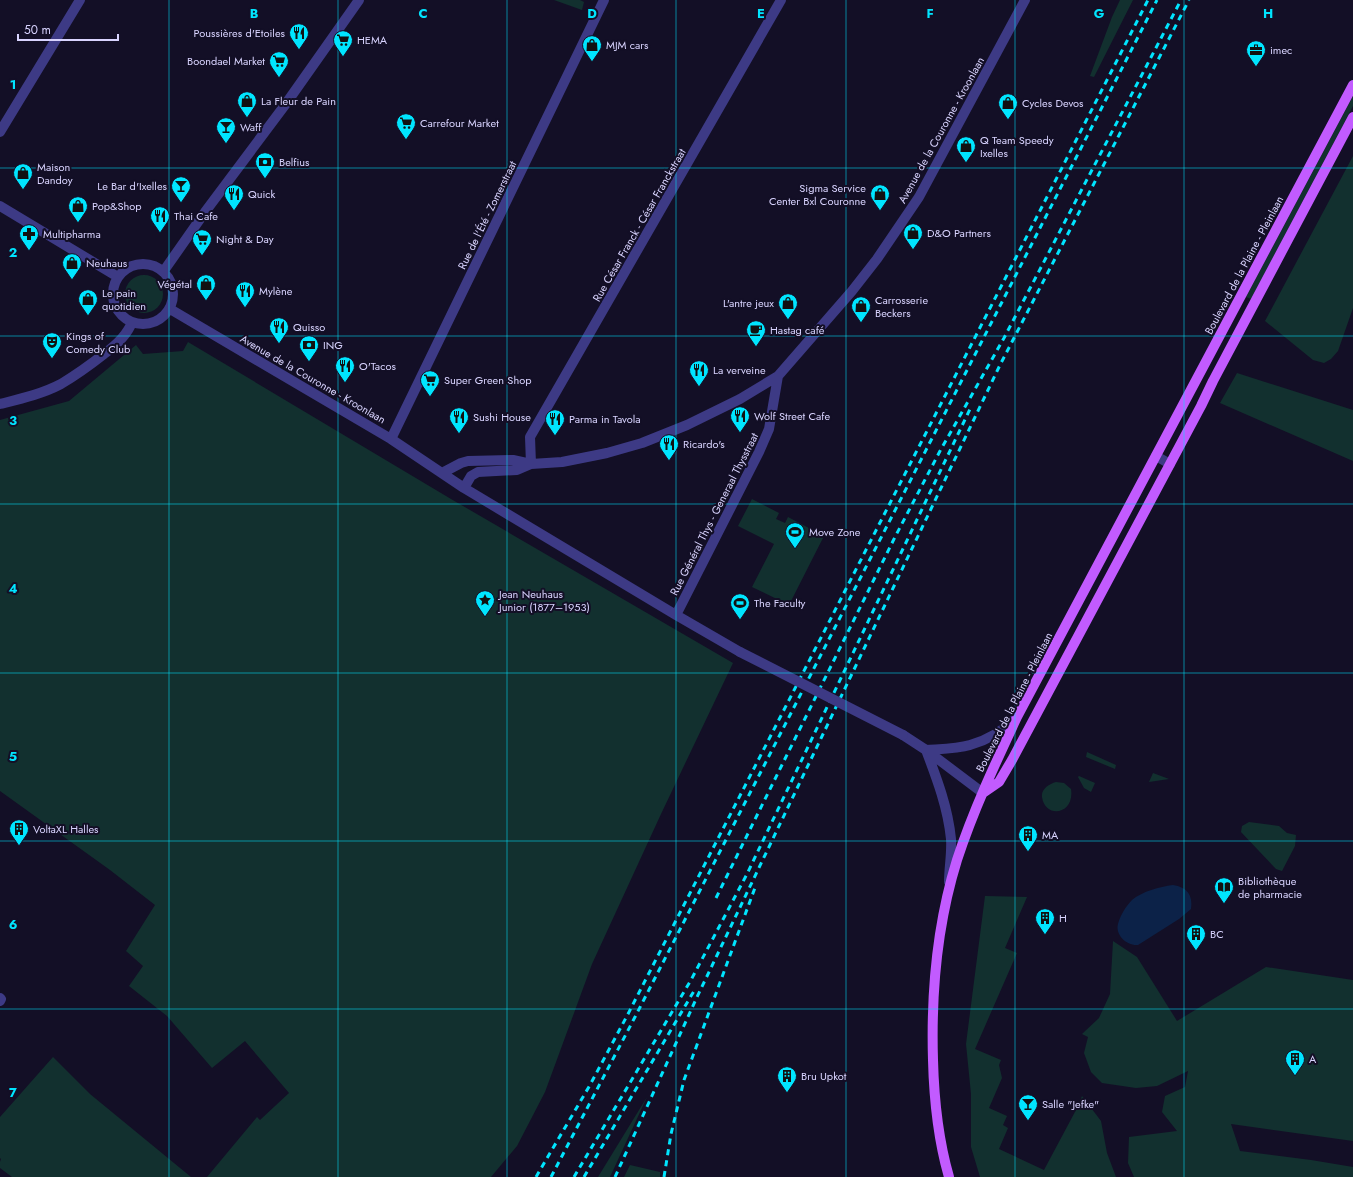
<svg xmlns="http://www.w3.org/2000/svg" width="1353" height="1177" viewBox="0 0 1353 1177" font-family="Jost,sans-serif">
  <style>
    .green { fill: #12302f }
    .water { fill: #0c2248 }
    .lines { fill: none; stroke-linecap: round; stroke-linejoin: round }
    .minor { stroke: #3d3a85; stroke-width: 10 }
    .major { stroke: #c25bff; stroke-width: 10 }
    .rail { stroke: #00e5ff; stroke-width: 3; stroke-dasharray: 6 5; stroke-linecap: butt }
    .minor-bridge { stroke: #3d3a85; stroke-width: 10 }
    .grid { fill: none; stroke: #00e5ff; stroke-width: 1; stroke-opacity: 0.55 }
    .labels { text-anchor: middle; stroke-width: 4; stroke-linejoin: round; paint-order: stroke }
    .poi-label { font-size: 11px; fill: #d9d4ff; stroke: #130f26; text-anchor: start }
    .street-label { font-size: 11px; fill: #d9d4ff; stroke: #130f26 }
    .grid-label { font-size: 13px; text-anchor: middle; font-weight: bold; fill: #00e5ff; stroke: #130f26; stroke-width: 4; stroke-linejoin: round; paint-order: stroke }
  </style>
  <rect width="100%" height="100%" fill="#130f26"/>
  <!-- green -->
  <path class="green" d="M554,0H580L584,2L582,10Z
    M1120,0H1133L1094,77L1090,76L1112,17Z
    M1353,96V106L1251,299L1246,297Z
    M1353,156V308L1338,351L1331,359L1324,363L1313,360L1265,321Z
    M125 294a19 19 0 1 1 38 0a19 19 0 1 1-38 0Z
    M188,342L451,499L733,663L661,814L592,964L545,1092L517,1146L491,1177H207L257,1117L260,1120L289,1093L245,1041L212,1068L167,1016L129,986L143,966L126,951L155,905L110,870L0,791V420L69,401L136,345L143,354L183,351Z
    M1237,373L1353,410V461L1220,403Z
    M752,499L779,513L776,519L785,523L788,517L824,536L789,605L752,587L774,544L738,526Z
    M1087,752L1116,765L1115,769L1086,757Z
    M1153,773L1169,779L1149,782Z
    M1079,776L1095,783L1091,792L1084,788L1078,777Z
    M1056,782L1064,783L1071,789C1075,815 1045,819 1042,797C1041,789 1049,784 1056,782Z
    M1249,822L1279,826L1287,833L1296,835L1295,846L1282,871L1276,869L1241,832L1242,826Z
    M985,896L1027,897L1005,948L1017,953L975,1049L1001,1060L999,1065L1002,1078L989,1108L1007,1116L1003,1125L1008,1128L999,1149L1044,1170L1076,1110L1082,1096L1101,1121L1107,1153L1116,1177H980L971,1147V1094L966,1044Z
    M1113,941L1137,957L1177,1021L1266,967L1353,980V1141L1231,1124L1240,1151L1311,1160L1353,1167V1177H1134L1128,1163L1129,1137L1177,1131L1162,1112L1165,1096L1185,1087L1188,1071L1157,1086L1136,1088L1102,1083L1091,1072L1084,1053L1088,1037L1082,1034L1099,1018L1110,994Z
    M53,1057L90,1094L191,1177H12L0,1168V1162L1,1159L0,1158V1117Z
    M647,1097L610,1177H598Z
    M630,1165L660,1172V1177H624Z"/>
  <!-- water -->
  <path class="water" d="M1173,885C1187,887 1193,895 1191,909L1179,919L1138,945C1127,946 1115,935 1118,924C1120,916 1126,906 1132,900C1143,891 1159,887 1173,885Z"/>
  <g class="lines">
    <!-- minor -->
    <path class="minor" d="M0,132L80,0
      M0,206L118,277
      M113 294a30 30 0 1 1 60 0a30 30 0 1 1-60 0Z
      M163,272L205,212L285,105L359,0
      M170,309L391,439L464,488L676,615L740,652
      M0,404C20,399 42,394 61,384C76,375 90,365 104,354C115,346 127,336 132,322
      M391,439L604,0
      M1156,456L1170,464
      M531,464L530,437L781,0
      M442,473L461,463L468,461L513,460L531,464
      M464,488L471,476L478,472L517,470L531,464L562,462L607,453L642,443L687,425L740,399L778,376L852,291L877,259L919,197L1025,0
      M676,615L759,452L769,429L778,376
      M903,735L926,750L983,793
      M926,750C937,779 948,808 951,839C952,853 949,868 949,882
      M926,750C940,749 957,749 970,745C988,740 1003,731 1016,718
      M0,998L1,999L0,1001"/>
    <!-- major -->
    <path class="major" d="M983,793L999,782L1012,760L1201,406L1213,381L1353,117
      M949,1177C938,1139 934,1099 933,1060C931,993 937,924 957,860C973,811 995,764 1017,717L1353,85"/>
    <!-- rail -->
    <path class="rail" d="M716,898L895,537L940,451L1004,338L1181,0
      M536,1177L590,1085L628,1014L1148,0
      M551,1177L635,1017L1157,0
      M574,1177L691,980L747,874L971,407
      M584,1177L694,991
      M615,1177L697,997L1000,365L1189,0
      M664,1177L671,1134L684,1080L756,885"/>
    <!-- minor-bridge -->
    <path class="minor-bridge" d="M740,652L903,735"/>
  </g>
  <!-- grid -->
  <path class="grid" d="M169,0V1177M338,0V1177M507,0V1177M676,0V1177M846,0V1177M1015,0V1177M1184,0V1177M0,168H1353M0,336H1353M0,504H1353M0,673H1353M0,841H1353M0,1009H1353"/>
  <!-- icons -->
  <defs>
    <g id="restaurant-pin" transform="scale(1)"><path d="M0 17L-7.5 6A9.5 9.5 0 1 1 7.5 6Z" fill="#00e5ff" stroke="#130f26"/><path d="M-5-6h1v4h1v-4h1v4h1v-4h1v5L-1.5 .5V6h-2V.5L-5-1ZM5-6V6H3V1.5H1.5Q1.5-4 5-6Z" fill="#111"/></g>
    <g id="supermarket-pin" transform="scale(1)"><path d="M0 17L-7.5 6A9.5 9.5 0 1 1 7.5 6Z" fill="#00e5ff" stroke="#130f26"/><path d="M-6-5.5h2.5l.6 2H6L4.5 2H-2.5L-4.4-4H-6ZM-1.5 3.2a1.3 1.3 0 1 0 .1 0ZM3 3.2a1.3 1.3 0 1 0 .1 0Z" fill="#111"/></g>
    <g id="shop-pin" transform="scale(1)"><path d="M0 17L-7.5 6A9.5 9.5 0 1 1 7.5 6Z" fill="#00e5ff" stroke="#130f26"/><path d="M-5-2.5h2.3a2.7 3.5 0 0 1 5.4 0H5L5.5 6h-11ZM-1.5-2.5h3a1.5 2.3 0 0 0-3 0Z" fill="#111"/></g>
    <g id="office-pin" transform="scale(1)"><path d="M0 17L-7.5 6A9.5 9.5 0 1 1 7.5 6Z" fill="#00e5ff" stroke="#130f26"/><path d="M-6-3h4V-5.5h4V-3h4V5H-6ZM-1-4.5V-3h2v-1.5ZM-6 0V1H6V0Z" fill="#111"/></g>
    <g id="bar-pin" transform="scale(1)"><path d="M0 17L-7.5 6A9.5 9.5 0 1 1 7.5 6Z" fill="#00e5ff" stroke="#130f26"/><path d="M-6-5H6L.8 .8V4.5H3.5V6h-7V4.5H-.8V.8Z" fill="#111"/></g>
    <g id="bank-pin" transform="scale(1)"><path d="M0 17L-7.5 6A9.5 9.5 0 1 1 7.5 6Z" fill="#00e5ff" stroke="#130f26"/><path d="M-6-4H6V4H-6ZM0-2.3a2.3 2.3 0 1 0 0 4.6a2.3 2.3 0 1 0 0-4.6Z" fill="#111"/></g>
    <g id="pharmacy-pin" transform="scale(1)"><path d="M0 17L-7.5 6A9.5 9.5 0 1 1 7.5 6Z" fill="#00e5ff" stroke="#130f26"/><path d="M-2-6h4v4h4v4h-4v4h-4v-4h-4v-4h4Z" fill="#111"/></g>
    <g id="cafe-pin" transform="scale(1)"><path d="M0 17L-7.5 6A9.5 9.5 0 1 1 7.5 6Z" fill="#00e5ff" stroke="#130f26"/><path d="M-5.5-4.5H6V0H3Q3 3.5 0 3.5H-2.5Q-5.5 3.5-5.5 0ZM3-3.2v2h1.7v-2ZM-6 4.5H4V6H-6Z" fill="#111"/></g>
    <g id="theatre-pin" transform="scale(1)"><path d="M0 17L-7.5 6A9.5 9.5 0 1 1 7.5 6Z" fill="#00e5ff" stroke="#130f26"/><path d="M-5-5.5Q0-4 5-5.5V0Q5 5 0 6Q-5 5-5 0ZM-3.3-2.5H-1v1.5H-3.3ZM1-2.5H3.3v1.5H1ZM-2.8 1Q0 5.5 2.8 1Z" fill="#111"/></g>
    <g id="stadium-pin" transform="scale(1)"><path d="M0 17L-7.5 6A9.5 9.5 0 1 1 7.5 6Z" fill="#00e5ff" stroke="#130f26"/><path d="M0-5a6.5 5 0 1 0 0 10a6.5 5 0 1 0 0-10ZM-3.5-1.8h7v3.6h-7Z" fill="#111"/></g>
    <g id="sight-pin" transform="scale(1)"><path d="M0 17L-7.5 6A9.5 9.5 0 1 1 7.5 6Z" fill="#00e5ff" stroke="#130f26"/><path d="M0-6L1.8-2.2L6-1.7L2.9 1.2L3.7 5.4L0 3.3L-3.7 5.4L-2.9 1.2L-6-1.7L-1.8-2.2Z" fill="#111"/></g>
    <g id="building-pin" transform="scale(1)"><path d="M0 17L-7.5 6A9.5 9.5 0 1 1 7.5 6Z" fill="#00e5ff" stroke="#130f26"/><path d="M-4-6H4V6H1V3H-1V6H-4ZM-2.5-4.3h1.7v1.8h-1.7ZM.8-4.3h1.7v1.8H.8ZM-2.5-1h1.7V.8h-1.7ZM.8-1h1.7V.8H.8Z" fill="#111"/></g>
    <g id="library-pin" transform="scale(1)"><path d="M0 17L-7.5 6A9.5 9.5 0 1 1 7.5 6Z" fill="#00e5ff" stroke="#130f26"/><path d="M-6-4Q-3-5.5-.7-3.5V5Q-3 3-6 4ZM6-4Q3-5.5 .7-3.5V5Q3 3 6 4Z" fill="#111"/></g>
  </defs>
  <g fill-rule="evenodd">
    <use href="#restaurant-pin" x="299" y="33"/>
    <use href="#supermarket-pin" x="343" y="40"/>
    <use href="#shop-pin" x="592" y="45"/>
    <use href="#office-pin" x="1256" y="50"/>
    <use href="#supermarket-pin" x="279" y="61"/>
    <use href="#shop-pin" x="247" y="101"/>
    <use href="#shop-pin" x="1008" y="103"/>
    <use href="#supermarket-pin" x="406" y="123"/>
    <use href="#bar-pin" x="226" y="127"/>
    <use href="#shop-pin" x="966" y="146"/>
    <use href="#bank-pin" x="265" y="162"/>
    <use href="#shop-pin" x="23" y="173"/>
    <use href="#bar-pin" x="181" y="186"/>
    <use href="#restaurant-pin" x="234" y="194"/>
    <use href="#shop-pin" x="880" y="194"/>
    <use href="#shop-pin" x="78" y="206"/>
    <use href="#restaurant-pin" x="160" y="216"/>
    <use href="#shop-pin" x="913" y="233"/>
    <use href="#pharmacy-pin" x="29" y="234"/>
    <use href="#supermarket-pin" x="202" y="239"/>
    <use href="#shop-pin" x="72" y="263"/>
    <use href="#shop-pin" x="206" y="284"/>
    <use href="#restaurant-pin" x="245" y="291"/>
    <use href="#shop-pin" x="88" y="299"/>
    <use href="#shop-pin" x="788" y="303"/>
    <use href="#shop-pin" x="861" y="306"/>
    <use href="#restaurant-pin" x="279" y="327"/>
    <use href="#cafe-pin" x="756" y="330"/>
    <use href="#theatre-pin" x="52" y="342"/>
    <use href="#bank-pin" x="309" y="345"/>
    <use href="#restaurant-pin" x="345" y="366"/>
    <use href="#restaurant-pin" x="699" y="370"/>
    <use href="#supermarket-pin" x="430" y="380"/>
    <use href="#restaurant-pin" x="740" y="416"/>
    <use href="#restaurant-pin" x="459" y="417"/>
    <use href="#restaurant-pin" x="555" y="419"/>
    <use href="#restaurant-pin" x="669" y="444"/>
    <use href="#stadium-pin" x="795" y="532"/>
    <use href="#sight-pin" x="485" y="600"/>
    <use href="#stadium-pin" x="740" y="603"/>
    <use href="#building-pin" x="19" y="829"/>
    <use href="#building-pin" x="1028" y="835"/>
    <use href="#library-pin" x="1224" y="887"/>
    <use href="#building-pin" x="1045" y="918"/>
    <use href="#building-pin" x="1196" y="934"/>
    <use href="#building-pin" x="1295" y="1059"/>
    <use href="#building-pin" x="787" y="1076"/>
    <use href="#bar-pin" x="1028" y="1104"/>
  </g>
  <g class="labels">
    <!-- poi labels -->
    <g class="poi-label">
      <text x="285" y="37" text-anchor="end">Poussières d'Etoiles</text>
      <text x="357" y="44">HEMA</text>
      <text x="606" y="49">MJM cars</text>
      <text x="1270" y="54">imec</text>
      <text x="265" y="65" text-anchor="end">Boondael Market</text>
      <text x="261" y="105">La Fleur de Pain</text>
      <text x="1022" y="107">Cycles Devos</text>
      <text x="420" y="127">Carrefour Market</text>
      <text x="240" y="131">Waff</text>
      <text x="980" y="144">Q Team Speedy<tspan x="980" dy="13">Ixelles</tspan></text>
      <text x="279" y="166">Belfius</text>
      <text x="37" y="171">Maison<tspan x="37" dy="13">Dandoy</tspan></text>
      <text x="167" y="190" text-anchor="end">Le Bar d'Ixelles</text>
      <text x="866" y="192" text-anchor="end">Sigma Service<tspan x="866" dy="13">Center Bxl Couronne</tspan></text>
      <text x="248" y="198">Quick</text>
      <text x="92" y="210">Pop&amp;Shop</text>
      <text x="174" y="220">Thai Cafe</text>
      <text x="927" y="237">D&amp;O Partners</text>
      <text x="43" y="238">Multipharma</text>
      <text x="216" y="243">Night &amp; Day</text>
      <text x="86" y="267">Neuhaus</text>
      <text x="192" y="288" text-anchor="end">Végétal</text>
      <text x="259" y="295">Mylène</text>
      <text x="102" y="297">Le pain<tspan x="102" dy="13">quotidien</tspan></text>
      <text x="875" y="304">Carrosserie<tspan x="875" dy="13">Beckers</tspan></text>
      <text x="774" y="307" text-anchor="end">L'antre jeux</text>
      <text x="293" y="331">Quisso</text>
      <text x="770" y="334">Hastag café</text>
      <text x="66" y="340">Kings of<tspan x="66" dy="13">Comedy Club</tspan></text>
      <text x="323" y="349">ING</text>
      <text x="359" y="370">O'Tacos</text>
      <text x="713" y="374">La verveine</text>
      <text x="444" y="384">Super Green Shop</text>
      <text x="754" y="420">Wolf Street Cafe</text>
      <text x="473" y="421">Sushi House</text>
      <text x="569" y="423">Parma in Tavola</text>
      <text x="683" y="448">Ricardo's</text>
      <text x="809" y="536">Move Zone</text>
      <text x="499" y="598">Jean Neuhaus<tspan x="499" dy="13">Junior (1877–1953)</tspan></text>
      <text x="754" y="607">The Faculty</text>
      <text x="33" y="833">VoltaXL Halles</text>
      <text x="1042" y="839">MA</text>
      <text x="1238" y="885">Bibliothèque<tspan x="1238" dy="13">de pharmacie</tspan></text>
      <text x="1059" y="922">H</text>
      <text x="1210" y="938">BC</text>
      <text x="1309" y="1063">A</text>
      <text x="801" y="1080">Bru Upkot</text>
      <text x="1042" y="1108">Salle "Jefke"</text>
    </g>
    <!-- street labels -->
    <g class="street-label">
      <text transform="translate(941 130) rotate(-61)" y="4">Avenue de la Couronne - Kroonlaan</text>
      <text transform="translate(487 215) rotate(-64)" y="4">Rue de l'Été - Zomerstraat</text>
      <text transform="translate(639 225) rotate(-60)" y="4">Rue César Franck - César Franckstraat</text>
      <text transform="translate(1244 265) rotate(-62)" y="4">Boulevard de la Plaine - Pleinlaan</text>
      <text transform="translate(313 379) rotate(30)" y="4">Avenue de la Couronne - Kroonlaan</text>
      <text transform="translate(714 514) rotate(-63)" y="4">Rue Général Thys - Generaal Thysstraat</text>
      <text transform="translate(1014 702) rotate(-63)" y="4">Boulevard de la Plaine - Pleinlaan</text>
    </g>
  </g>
  <g class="grid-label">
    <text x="254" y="18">B</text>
    <text x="423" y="18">C</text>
    <text x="592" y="18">D</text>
    <text x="761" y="18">E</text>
    <text x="930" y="18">F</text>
    <text x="1099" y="18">G</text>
    <text x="1268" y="18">H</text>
    <text x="13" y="89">1</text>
    <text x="13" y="257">2</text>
    <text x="13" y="425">3</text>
    <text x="13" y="593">4</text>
    <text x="13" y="761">5</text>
    <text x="13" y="929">6</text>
    <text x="13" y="1097">7</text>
  </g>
  <!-- scale -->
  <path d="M18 34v6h100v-6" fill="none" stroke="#d9d4ff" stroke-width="2"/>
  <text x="24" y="34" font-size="12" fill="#d9d4ff" stroke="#130f26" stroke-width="3" paint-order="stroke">50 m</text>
</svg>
